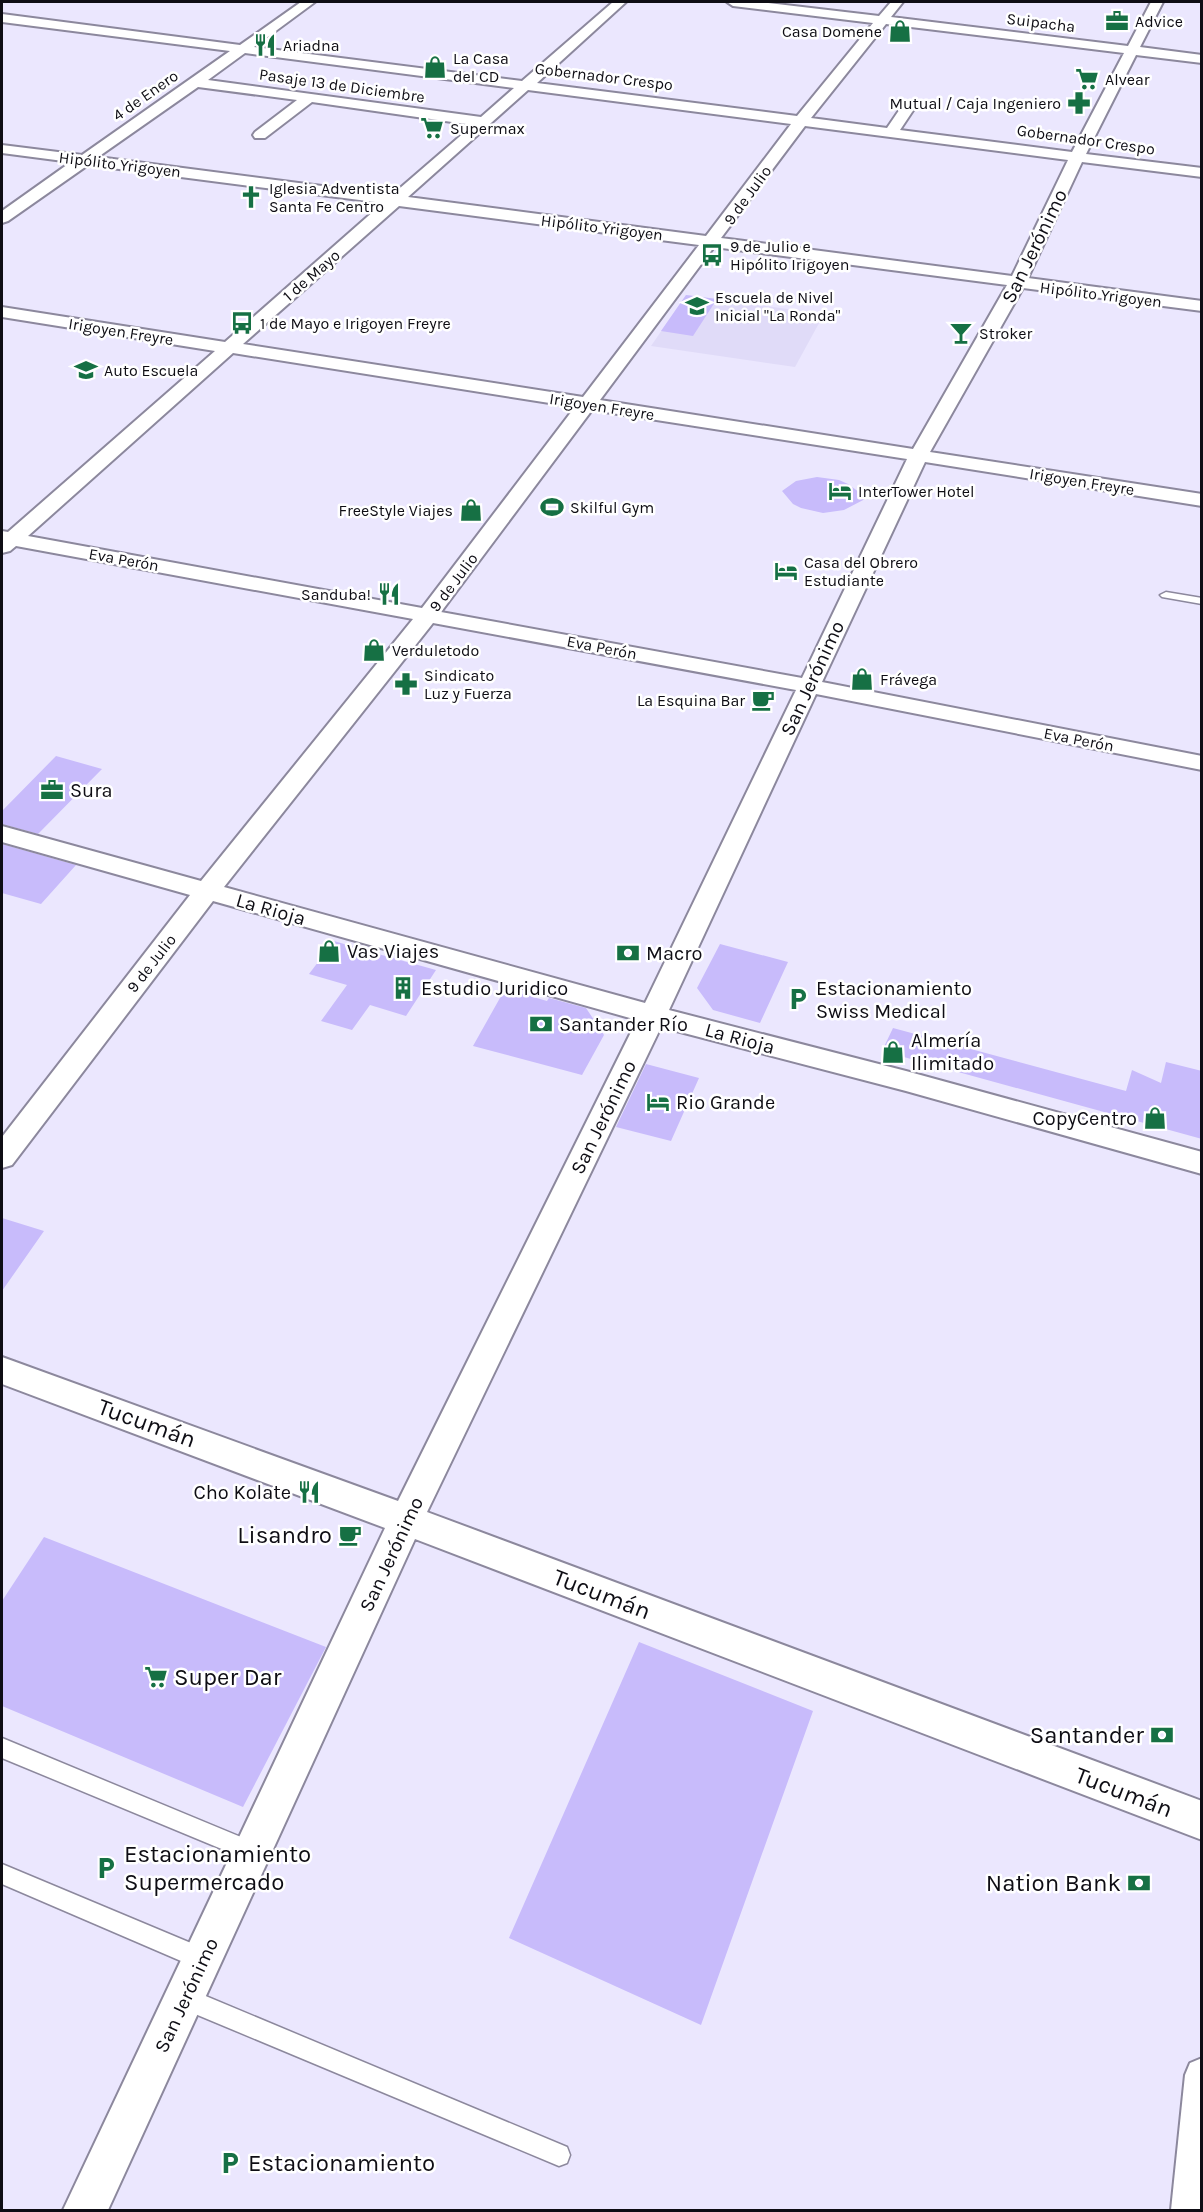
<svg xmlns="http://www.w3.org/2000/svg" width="1203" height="2212" viewBox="0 0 1203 2212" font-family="Karla,sans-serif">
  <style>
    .built { fill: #e0dbf8 }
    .building { fill: #c8bbfb }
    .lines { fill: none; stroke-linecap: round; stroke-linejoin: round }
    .service-casing { stroke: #8c889d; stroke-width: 3 }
    .pedestrian-casing { stroke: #8c889d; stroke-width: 4 }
    .minor-casing { stroke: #8c889d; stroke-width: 4 }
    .service { fill: #fff; fill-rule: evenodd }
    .pedestrian { fill: #fff; fill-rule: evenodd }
    .minor { fill: #fff; fill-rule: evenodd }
    .labels { text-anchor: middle; stroke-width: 5; stroke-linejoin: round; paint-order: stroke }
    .far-poi-label { font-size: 16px; fill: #0e0d14; stroke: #fff; text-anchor: start }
    .far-street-label { font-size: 16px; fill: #0e0d14; stroke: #fff }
    .street-label { font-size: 20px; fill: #0e0d14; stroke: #fff }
    .poi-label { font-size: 20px; fill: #0e0d14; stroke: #fff; text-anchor: start }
    .near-street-label { font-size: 24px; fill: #0e0d14; stroke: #fff }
    .near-poi-label { font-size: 24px; fill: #0e0d14; stroke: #fff; text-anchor: end }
  </style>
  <rect width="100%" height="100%" fill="#ebe7fe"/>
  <!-- built -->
  <path class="built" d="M686,295L824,314L795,367L651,346Z"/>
  <!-- building -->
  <path class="building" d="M686,295L717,299L693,336L661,331Z
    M817,477L839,480L848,484L867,498L844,510L823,513L801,508L793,504L782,491L796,481Z
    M56,756L102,769L38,834L2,824V811Z
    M2,844L76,865L41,904L2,893Z
    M334,941L371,952L436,970L406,1016L370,1005L352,1030L321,1021L347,985L309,974Z
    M720,944L788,962L760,1023L713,1010L697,988Z
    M505,989L547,1001L549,998L586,1008L604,1035L582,1075L473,1046Z
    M893,1028L1126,1091L1132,1070L1161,1083L1166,1062L1202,1071V1139L882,1051Z
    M646,1064L699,1078L671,1141L616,1127Z
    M2,1218L44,1231L2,1291Z
    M44,1537L326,1647L243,1807L2,1706V1601Z
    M639,1642L813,1711L701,2025L509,1938Z"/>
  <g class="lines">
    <!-- service casing -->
    <g class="service-casing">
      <path id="service" d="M1166,592L1202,598V604L1162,597L1160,595Z
        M2,1738L260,1845L263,1852L260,1859L253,1862L2,1758Z
        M2,1864L210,1951L213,1959L210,1967L202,1970L2,1884Z
        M184,1987L567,2147L570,2155L567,2163L559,2166L176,2006L173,1998L176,1990Z"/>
    </g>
    <!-- pedestrian casing -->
    <g class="pedestrian-casing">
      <path id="pedestrian" d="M1202,2058V2210H1171L1185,2075L1190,2063Z"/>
    </g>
    <!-- minor casing -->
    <g class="minor-casing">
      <path id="minor" d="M301,2H315L254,47L522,81L613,2H626L537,83L797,116L873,23L733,6L727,2H760L879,16L891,2H903L891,17L1128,46L1151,2H1163L1140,47L1202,55V63L1136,55L1086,154L1202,168V177L1082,162L1028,278L1202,301V311L1023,288L930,452L1202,494V506L925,462L822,682L1202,756V770L816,694L669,1010L906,1071L1202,1152V1174L906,1091L661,1027L427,1512L1202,1801V1840L415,1539L108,2210H63L385,1528L2,1384V1357L398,1501L637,1020L213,901L12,1165L2,1168V1137L190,895L2,842V826L201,881L413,619L16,546L10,551L2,553V531L8,532L215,351L2,317V307L225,342L383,203L88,165L8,221L2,223V211L71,162L2,153V145L82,155L230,51L2,22V14L240,45ZM886,24L1124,53L1072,152L900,130L916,106L909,102L904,103L887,128L811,118ZM245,53L514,88L481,117L208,80ZM198,87L297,100L255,132L253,135L255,138H265L312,102L473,125L392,195L98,157ZM528,90L791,124L706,236L408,197ZM805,126L1068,160L1012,276L721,238ZM399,206L699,245L583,397L243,344ZM714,247L1007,285L913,449L600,400ZM233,353L575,407L422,608L28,536ZM592,410L907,459L802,678L441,612ZM433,623L796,690L645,1003L224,887Z"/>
    </g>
    <!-- service -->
    <use href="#service" class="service"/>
    <!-- pedestrian -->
    <use href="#pedestrian" class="pedestrian"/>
    <!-- minor -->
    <use href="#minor" class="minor"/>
  </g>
  <!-- icons -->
  <defs>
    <g id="office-bare" transform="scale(1.8)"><path d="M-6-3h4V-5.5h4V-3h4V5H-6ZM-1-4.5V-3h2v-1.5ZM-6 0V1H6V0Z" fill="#167044" stroke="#fff" stroke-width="2.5" paint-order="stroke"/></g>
    <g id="shop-bare" transform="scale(1.8)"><path d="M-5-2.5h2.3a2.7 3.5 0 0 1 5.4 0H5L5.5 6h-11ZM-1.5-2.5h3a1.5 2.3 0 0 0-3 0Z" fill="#167044" stroke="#fff" stroke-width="2.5" paint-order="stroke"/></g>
    <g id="restaurant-bare" transform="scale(1.8)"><path d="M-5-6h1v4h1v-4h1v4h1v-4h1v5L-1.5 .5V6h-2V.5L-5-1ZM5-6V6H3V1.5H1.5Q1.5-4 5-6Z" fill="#167044" stroke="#fff" stroke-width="2.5" paint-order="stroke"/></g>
    <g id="supermarket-bare" transform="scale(1.8)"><path d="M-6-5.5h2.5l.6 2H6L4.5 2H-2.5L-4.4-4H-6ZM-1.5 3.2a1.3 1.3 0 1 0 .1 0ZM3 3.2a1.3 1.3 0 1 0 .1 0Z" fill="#167044" stroke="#fff" stroke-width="2.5" paint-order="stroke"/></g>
    <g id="pharmacy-bare" transform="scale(1.8)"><path d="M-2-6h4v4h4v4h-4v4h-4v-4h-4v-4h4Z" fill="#167044" stroke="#fff" stroke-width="2.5" paint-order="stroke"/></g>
    <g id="church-bare" transform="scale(1.8)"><path d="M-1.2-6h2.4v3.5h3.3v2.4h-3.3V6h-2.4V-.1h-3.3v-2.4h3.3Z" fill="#167044" stroke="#fff" stroke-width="2.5" paint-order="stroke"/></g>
    <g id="bus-bare" transform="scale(1.8)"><path d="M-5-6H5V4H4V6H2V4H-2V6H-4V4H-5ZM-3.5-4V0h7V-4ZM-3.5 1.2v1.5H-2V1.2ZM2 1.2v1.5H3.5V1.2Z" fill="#167044" stroke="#fff" stroke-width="2.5" paint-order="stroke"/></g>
    <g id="school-bare" transform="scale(1.8)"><path d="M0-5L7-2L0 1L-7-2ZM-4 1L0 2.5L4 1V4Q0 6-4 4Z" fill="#167044" stroke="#fff" stroke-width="2.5" paint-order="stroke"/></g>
    <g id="bar-bare" transform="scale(1.8)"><path d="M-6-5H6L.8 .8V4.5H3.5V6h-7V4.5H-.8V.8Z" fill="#167044" stroke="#fff" stroke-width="2.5" paint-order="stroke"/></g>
    <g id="hotel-bare" transform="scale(1.8)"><path d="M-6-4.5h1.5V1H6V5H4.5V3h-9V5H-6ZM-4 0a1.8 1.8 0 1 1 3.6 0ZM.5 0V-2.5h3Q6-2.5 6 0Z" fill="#167044" stroke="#fff" stroke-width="2.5" paint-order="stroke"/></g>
    <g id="stadium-bare" transform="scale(1.8)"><path d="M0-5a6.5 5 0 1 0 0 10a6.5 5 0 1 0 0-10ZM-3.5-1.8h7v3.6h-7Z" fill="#167044" stroke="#fff" stroke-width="2.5" paint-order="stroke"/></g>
    <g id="cafe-bare" transform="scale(1.8)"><path d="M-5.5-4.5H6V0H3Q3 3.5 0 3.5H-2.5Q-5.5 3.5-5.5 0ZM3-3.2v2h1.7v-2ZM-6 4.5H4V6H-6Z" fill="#167044" stroke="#fff" stroke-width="2.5" paint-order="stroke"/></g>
    <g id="bank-bare" transform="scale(1.8)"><path d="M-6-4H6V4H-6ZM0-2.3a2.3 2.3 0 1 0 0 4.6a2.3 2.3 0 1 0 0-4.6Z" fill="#167044" stroke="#fff" stroke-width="2.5" paint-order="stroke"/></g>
    <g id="building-bare" transform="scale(1.8)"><path d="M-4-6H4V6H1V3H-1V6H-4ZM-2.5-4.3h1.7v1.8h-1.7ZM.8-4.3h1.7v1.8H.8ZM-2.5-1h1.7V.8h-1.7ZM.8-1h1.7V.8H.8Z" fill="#167044" stroke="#fff" stroke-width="2.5" paint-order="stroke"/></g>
    <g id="parking-bare" transform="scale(1.8)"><path d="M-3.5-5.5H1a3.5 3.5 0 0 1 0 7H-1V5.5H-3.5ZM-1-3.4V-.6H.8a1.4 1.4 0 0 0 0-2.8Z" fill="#167044" stroke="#fff" stroke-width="2.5" paint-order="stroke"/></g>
  </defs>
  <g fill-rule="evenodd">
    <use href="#office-bare" x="1117" y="21"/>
    <use href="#shop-bare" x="900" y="31"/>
    <use href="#restaurant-bare" x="265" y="45"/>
    <use href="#shop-bare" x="435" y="67"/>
    <use href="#supermarket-bare" x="1087" y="79"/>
    <use href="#pharmacy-bare" x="1079" y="103"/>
    <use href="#supermarket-bare" x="432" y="128"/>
    <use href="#church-bare" x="251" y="197"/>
    <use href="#bus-bare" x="712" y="255"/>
    <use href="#school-bare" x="697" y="306"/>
    <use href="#bus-bare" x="242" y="323"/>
    <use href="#bar-bare" x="961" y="333"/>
    <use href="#school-bare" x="86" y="370"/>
    <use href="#hotel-bare" x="840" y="491"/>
    <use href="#stadium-bare" x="552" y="507"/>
    <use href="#shop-bare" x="471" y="510"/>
    <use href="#hotel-bare" x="786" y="571"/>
    <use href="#restaurant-bare" x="389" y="594"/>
    <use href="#shop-bare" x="374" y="650"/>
    <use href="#shop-bare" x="862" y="679"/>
    <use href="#pharmacy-bare" x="406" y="684"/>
    <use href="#cafe-bare" x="763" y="700"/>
    <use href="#office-bare" x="52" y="790"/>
    <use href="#shop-bare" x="329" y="951"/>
    <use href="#bank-bare" x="628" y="953"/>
    <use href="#building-bare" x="403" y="988"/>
    <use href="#parking-bare" x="798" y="999"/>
    <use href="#bank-bare" x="541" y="1024"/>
    <use href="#shop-bare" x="893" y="1052"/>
    <use href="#hotel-bare" x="658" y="1102"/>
    <use href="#shop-bare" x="1155" y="1118"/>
    <use href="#restaurant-bare" x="309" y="1492"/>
    <use href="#cafe-bare" x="350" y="1535"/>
    <use href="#supermarket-bare" x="156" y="1677"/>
    <use href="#bank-bare" x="1162" y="1735"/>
    <use href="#parking-bare" x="106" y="1868"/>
    <use href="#bank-bare" x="1139" y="1883"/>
    <use href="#parking-bare" x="230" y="2163"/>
  </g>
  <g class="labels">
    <!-- far-poi labels -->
    <g class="far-poi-label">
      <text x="1135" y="27">Advice</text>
      <text x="882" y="37" text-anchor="end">Casa Domene</text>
      <text x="283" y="51">Ariadna</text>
      <text x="453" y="64">La Casa<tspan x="453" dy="18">del CD</tspan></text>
      <text x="1105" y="85">Alvear</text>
      <text x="1061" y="109" text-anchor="end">Mutual / Caja Ingeniero</text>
      <text x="450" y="134">Supermax</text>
      <text x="269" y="194">Iglesia Adventista<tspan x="269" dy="18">Santa Fe Centro</tspan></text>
      <text x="730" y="252">9 de Julio e<tspan x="730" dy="18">Hipólito Irigoyen</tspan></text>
      <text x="715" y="303">Escuela de Nivel<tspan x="715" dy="18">Inicial "La Ronda"</tspan></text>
      <text x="260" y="329">1 de Mayo e Irigoyen Freyre</text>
      <text x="979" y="339">Stroker</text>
      <text x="104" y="376">Auto Escuela</text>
      <text x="858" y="497">InterTower Hotel</text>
      <text x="570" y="513">Skilful Gym</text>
      <text x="453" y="516" text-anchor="end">FreeStyle Viajes</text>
      <text x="804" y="568">Casa del Obrero<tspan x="804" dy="18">Estudiante</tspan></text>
      <text x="371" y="600" text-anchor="end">Sanduba!</text>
      <text x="392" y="656">Verduletodo</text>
      <text x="424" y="681">Sindicato<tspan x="424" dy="18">Luz y Fuerza</tspan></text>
      <text x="880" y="685">Frávega</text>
      <text x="745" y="706" text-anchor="end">La Esquina Bar</text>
    </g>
    <!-- far-street labels -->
    <g class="far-street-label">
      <text transform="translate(1041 22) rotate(7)" y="6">Suipacha</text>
      <text transform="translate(604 76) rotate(7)" y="6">Gobernador Crespo</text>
      <text transform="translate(342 85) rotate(8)" y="6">Pasaje 13 de Diciembre</text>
      <text transform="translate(145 95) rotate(-35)" y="6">4 de Enero</text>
      <text transform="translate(1086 139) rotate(8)" y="6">Gobernador Crespo</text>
      <text transform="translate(120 164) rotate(7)" y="6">Hipólito Yrigoyen</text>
      <text transform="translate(747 195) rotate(-54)" y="6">9 de Julio</text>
      <text transform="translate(602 227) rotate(7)" y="6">Hipólito Yrigoyen</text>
      <text transform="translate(311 275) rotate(-41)" y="6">1 de Mayo</text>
      <text transform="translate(1101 294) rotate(7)" y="6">Hipólito Yrigoyen</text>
      <text transform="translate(121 331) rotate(9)" y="6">Irigoyen Freyre</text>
      <text transform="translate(602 406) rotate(9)" y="6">Irigoyen Freyre</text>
      <text transform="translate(1082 481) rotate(9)" y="6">Irigoyen Freyre</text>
      <text transform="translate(124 559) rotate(10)" y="6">Eva Perón</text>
      <text transform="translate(453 582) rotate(-53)" y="6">9 de Julio</text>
      <text transform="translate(602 647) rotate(11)" y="6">Eva Perón</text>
      <text transform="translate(1079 739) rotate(11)" y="6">Eva Perón</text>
      <text transform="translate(151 963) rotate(-52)" y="6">9 de Julio</text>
    </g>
    <!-- street labels -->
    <g class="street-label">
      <text transform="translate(1034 246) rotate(-64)" y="7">San Jerónimo</text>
      <text transform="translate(812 678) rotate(-65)" y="7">San Jerónimo</text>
      <text transform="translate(271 909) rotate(16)" y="7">La Rioja</text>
      <text transform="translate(740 1038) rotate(15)" y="7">La Rioja</text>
      <text transform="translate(603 1117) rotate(-64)" y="7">San Jerónimo</text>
      <text transform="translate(391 1554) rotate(-65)" y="7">San Jerónimo</text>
      <text transform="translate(186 1995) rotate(-65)" y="7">San Jerónimo</text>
    </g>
    <!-- poi labels -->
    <g class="poi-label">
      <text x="70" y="797">Sura</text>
      <text x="347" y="958">Vas Viajes</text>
      <text x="646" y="960">Macro</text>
      <text x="421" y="995">Estudio Juridico</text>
      <text x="816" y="995">Estacionamiento<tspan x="816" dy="23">Swiss Medical</tspan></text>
      <text x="559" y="1031">Santander Río</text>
      <text x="911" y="1047">Almería<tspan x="911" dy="23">Ilimitado</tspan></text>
      <text x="676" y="1109">Rio Grande</text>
      <text x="1137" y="1125" text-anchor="end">CopyCentro</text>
      <text x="291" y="1499" text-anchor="end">Cho Kolate</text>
    </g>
    <!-- near-street labels -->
    <g class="near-street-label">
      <text transform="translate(147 1423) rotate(20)" y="8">Tucumán</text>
      <text transform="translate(602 1594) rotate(21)" y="8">Tucumán</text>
      <text transform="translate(1124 1792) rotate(21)" y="8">Tucumán</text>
    </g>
    <!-- near-poi labels -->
    <g class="near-poi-label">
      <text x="332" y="1543">Lisandro</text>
      <text x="174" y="1685" text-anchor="start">Super Dar</text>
      <text x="1144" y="1743">Santander</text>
      <text x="124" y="1862" text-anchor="start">Estacionamiento<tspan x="124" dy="28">Supermercado</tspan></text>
      <text x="1121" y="1891">Nation Bank</text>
      <text x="248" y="2171" text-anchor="start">Estacionamiento</text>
    </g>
  </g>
  <!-- border -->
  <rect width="1203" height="2212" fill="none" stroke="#0e0d14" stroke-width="6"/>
</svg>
